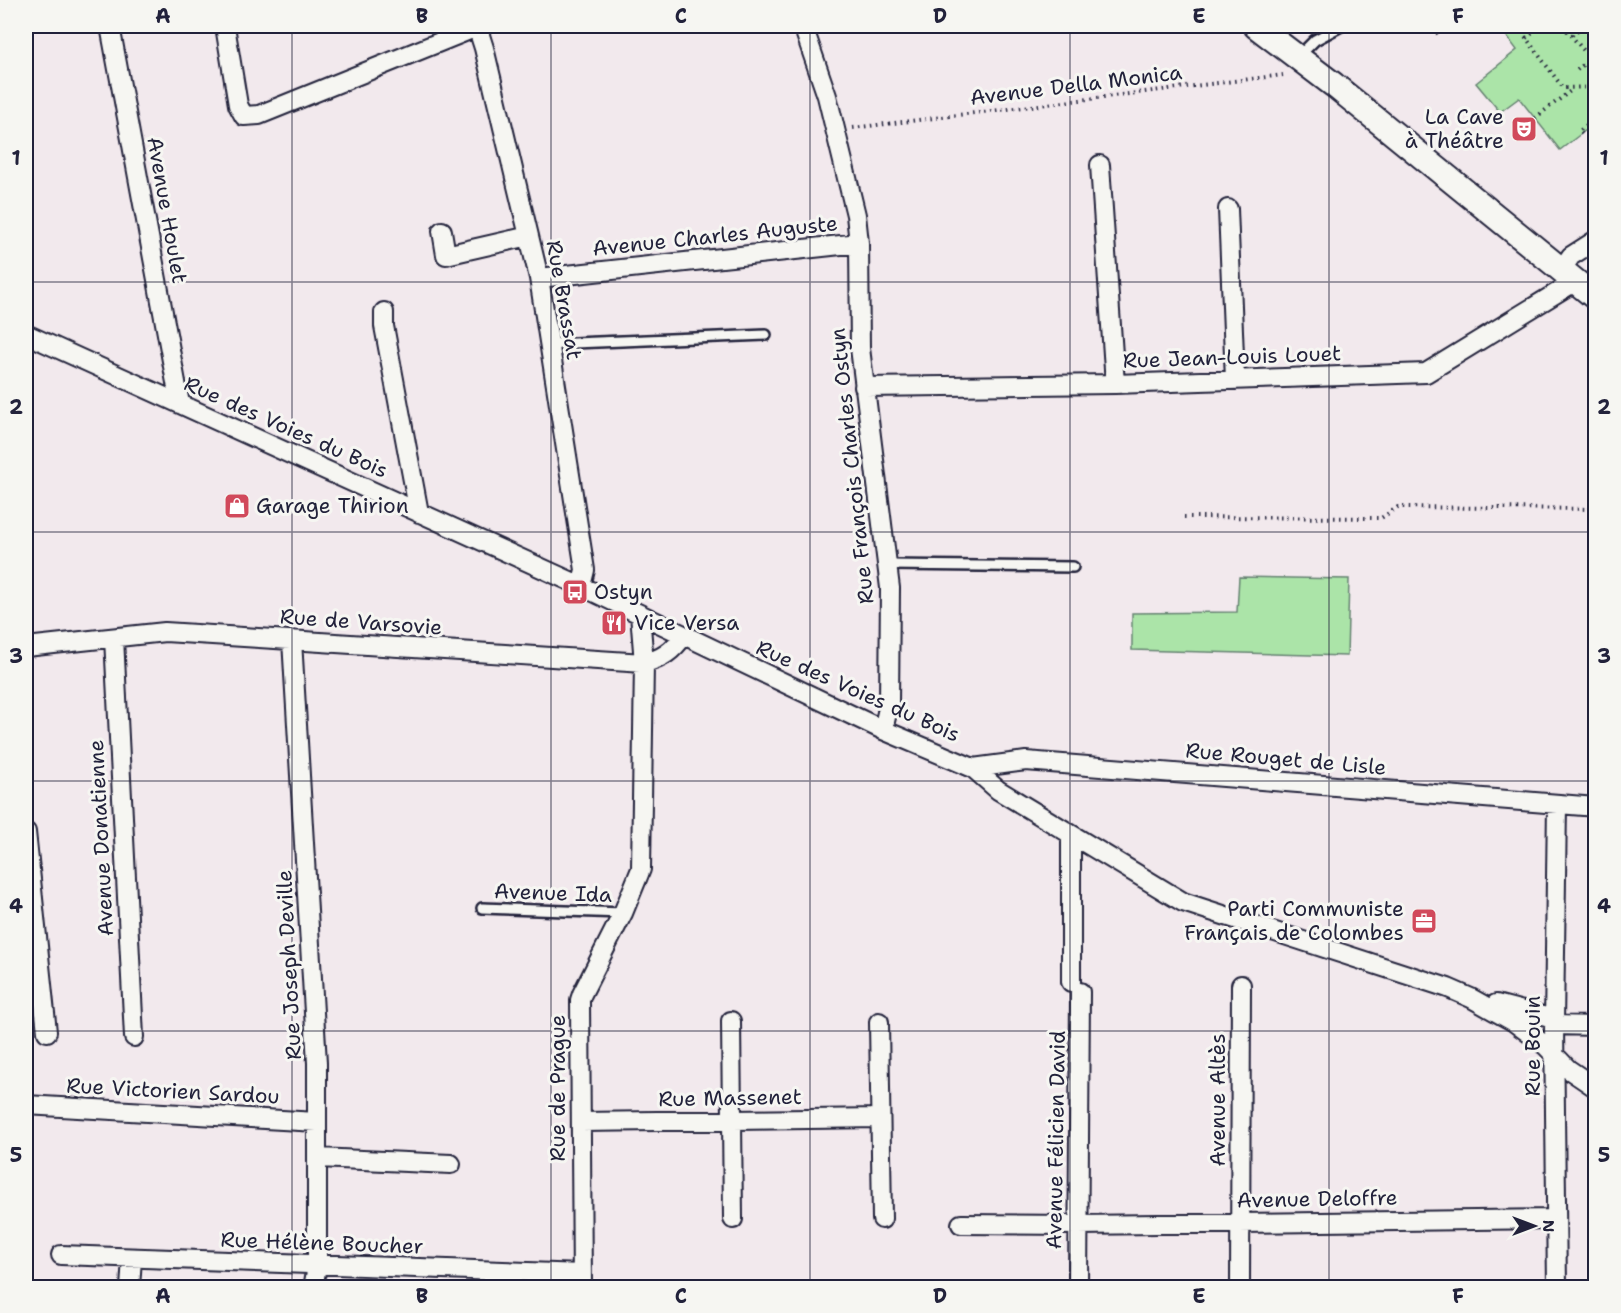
<svg xmlns="http://www.w3.org/2000/svg" width="1621" height="1313" viewBox="0 0 1621 1313" font-family="'Shantell Sans',sans-serif">
  <style>
    .green { fill: #abe4a8; stroke: #668372; stroke-width: 1.5 }
    .lines { fill: none; stroke-linecap: round; stroke-linejoin: round }
    .service-casing { stroke: #22223b; stroke-width: 14 }
    .minor-casing { stroke: #22223b; stroke-width: 22 }
    .tertiary-casing { stroke: #22223b; stroke-width: 28 }
    .path { stroke: #22223b; stroke-width: 4; stroke-dasharray: 1.5 4.5; stroke-linecap: butt }
    .service { stroke: #f6f6f2; stroke-width: 9 }
    .minor { stroke: #f6f6f2; stroke-width: 18 }
    .tertiary { stroke: #f6f6f2; stroke-width: 24 }
    .grid { fill: none; stroke: #22223b; stroke-width: 1.5; stroke-opacity: 0.55 }
    .labels { text-anchor: middle; stroke-width: 6; stroke-linejoin: round; paint-order: stroke }
    .street-label { font-size: 21px; fill: #22223b; stroke: #f6f6f2 }
    .poi-label { font-size: 21px; fill: #22223b; stroke: #f6f6f2; text-anchor: start }
    .neatline { fill: none; stroke: #22223b; stroke-width: 2 }
    .grid-label { font-size: 20px; text-anchor: middle; font-weight: bold; fill: #22223b }
  </style>
  <rect width="100%" height="100%" fill="#f2e9ed"/>
  <filter id="ink" filterUnits="userSpaceOnUse"><feTurbulence type="fractalNoise" baseFrequency=".0167" numOctaves="2"/><feDisplacementMap in="SourceGraphic" scale="12" xChannelSelector="R" yChannelSelector="G"/><feConvolveMatrix kernelMatrix="1 2 1 2 8 2 1 2 1" color-interpolation-filters="sRGB"/></filter>
  <g filter="url(#ink)">
    <!-- green -->
    <path class="green" d="M1499,26H1595V123L1560,150L1519,98L1500,112L1476,83L1517,50Z
      M1239,577L1349,579L1347,656L1132,650V613L1237,612Z"/>
    <g class="lines">
      <!-- service casing -->
      <g class="service-casing">
        <path id="service" d="M1299,56L1315,40L1341,26
          M550,344L766,335
          M888,565L1073,567
          M482,908L623,913"/>
      </g>
      <!-- minor casing -->
      <g class="minor-casing">
        <path id="minor" d="M110,26L180,404
          M225,26L238,105L244,116L259,115L477,27
          M477,26L484,48L539,278L585,570L581,586
          M803,26L827,96L856,215L859,243L860,348L890,588L889,704L883,730
          M1100,165L1115,384
          M1228,209L1235,380
          M442,231L446,255L529,236
          M1561,270L1571,256L1596,240
          M539,278L859,243
          M384,312V326L419,513
          M26,334L581,586L883,730L973,768L998,790L1183,902L1448,988L1471,998L1514,1022L1546,1046L1568,1069L1596,1088
          M864,387L1115,384L1426,373L1576,281
          M114,638L134,1037
          M292,640L317,1063V1266L313,1288
          M26,647L165,632L644,663C662,659 673,651 684,635
          M973,768L1026,761L1596,807
          M1557,804L1554,1025L1557,1288
          M26,832L47,1032
          M1071,982V835
          M1496,1004L1554,1019
          M731,1021L733,1219
          M879,1022L882,1219
          M1554,1025L1596,1026
          M26,1105L317,1122
          M581,1122L880,1118
          M318,1158L451,1164
          M961,1224L1078,1225L1556,1219
          M61,1255L582,1274
          M130,1288L132,1258
          M582,1288L580,1000L582,994L623,913L641,869L644,663L640,614
          M1078,1288L1080,992
          M1240,1288L1241,985"/>
      </g>
      <!-- tertiary casing -->
      <g class="tertiary-casing">
        <path id="tertiary" d="M1256,26L1334,85L1596,298"/>
      </g>
      <!-- path -->
      <path class="path" d="M1522,26L1521,31L1563,88L1596,87
        M1555,26L1559,29
        M1563,26L1596,65
        M1438,34L1435,30L1440,26
        M1572,35L1584,26
        M1526,38L1541,26
        M1577,70L1590,59
        M1535,118L1573,89
        M853,128L1283,75
        M1582,134L1579,131L1596,119
        M1184,517L1381,518L1398,507L1596,509"/>
      <!-- service -->
      <use href="#service" class="service"/>
      <!-- minor -->
      <use href="#minor" class="minor"/>
      <!-- tertiary -->
      <use href="#tertiary" class="tertiary"/>
    </g>
  </g>
  <!-- grid -->
  <path class="grid" d="M292,26V1288M551,26V1288M810,26V1288M1070,26V1288M1329,26V1288M26,282H1596M26,532H1596M26,781H1596M26,1031H1596"/>
  <!-- icons -->
  <defs>
    <g id="theatre-square" transform="scale(1.35)"><rect x="-9" y="-9" width="18" height="18" rx="4" fill="#d1495b" stroke="#f6f6f2"/><path d="M-5-5.5Q0-4 5-5.5V0Q5 5 0 6Q-5 5-5 0ZM-3.3-2.5H-1v1.5H-3.3ZM1-2.5H3.3v1.5H1ZM-2.8 1Q0 5.5 2.8 1Z" fill="#fff"/></g>
    <g id="shop-square" transform="scale(1.35)"><rect x="-9" y="-9" width="18" height="18" rx="4" fill="#d1495b" stroke="#f6f6f2"/><path d="M-5-2.5h2.3a2.7 3.5 0 0 1 5.4 0H5L5.5 6h-11ZM-1.5-2.5h3a1.5 2.3 0 0 0-3 0Z" fill="#fff"/></g>
    <g id="bus-square" transform="scale(1.35)"><rect x="-9" y="-9" width="18" height="18" rx="4" fill="#d1495b" stroke="#f6f6f2"/><path d="M-5-6H5V4H4V6H2V4H-2V6H-4V4H-5ZM-3.5-4V0h7V-4ZM-3.5 1.2v1.5H-2V1.2ZM2 1.2v1.5H3.5V1.2Z" fill="#fff"/></g>
    <g id="restaurant-square" transform="scale(1.35)"><rect x="-9" y="-9" width="18" height="18" rx="4" fill="#d1495b" stroke="#f6f6f2"/><path d="M-5-6h1v4h1v-4h1v4h1v-4h1v5L-1.5 .5V6h-2V.5L-5-1ZM5-6V6H3V1.5H1.5Q1.5-4 5-6Z" fill="#fff"/></g>
    <g id="office-square" transform="scale(1.35)"><rect x="-9" y="-9" width="18" height="18" rx="4" fill="#d1495b" stroke="#f6f6f2"/><path d="M-6-3h4V-5.5h4V-3h4V5H-6ZM-1-4.5V-3h2v-1.5ZM-6 0V1H6V0Z" fill="#fff"/></g>
  </defs>
  <g fill-rule="evenodd">
    <use href="#theatre-square" x="1524" y="129"/>
    <use href="#shop-square" x="237" y="506"/>
    <use href="#bus-square" x="575" y="592"/>
    <use href="#restaurant-square" x="614" y="623"/>
    <use href="#office-square" x="1424" y="921"/>
  </g>
  <g class="labels">
    <!-- street labels -->
    <g class="street-label">
      <text transform="translate(1076 85) rotate(-7)" y="7">Avenue Della Monica</text>
      <text transform="translate(167 210) rotate(80)" y="7">Avenue Houlet</text>
      <text transform="translate(715 236) rotate(-6)" y="7">Avenue Charles Auguste</text>
      <text transform="translate(564 300) rotate(80)" y="7">Rue Brassat</text>
      <text transform="translate(1232 357) rotate(-2)" y="7">Rue Jean-Louis Louet</text>
      <text transform="translate(286 427) rotate(24)" y="7">Rue des Voies du Bois</text>
      <text transform="translate(852 466) rotate(-96)" y="7">Rue François Charles Ostyn</text>
      <text transform="translate(361 622) rotate(4)" y="7">Rue de Varsovie</text>
      <text transform="translate(858 691) rotate(24)" y="7">Rue des Voies du Bois</text>
      <text transform="translate(1286 759) rotate(5)" y="7">Rue Rouget de Lisle</text>
      <text transform="translate(101 838) rotate(-93)" y="7">Avenue Donatienne</text>
      <text transform="translate(553 893) rotate(2)" y="7">Avenue Ida</text>
      <text transform="translate(289 965) rotate(-93)" y="7">Rue Joseph Deville</text>
      <text transform="translate(1533 1046) rotate(-90)" y="7">Rue Bouin</text>
      <text transform="translate(558 1088) rotate(-90)" y="7">Rue de Prague</text>
      <text transform="translate(173 1091) rotate(3)" y="7">Rue Victorien Sardou</text>
      <text transform="translate(730 1098) rotate(-1)" y="7">Rue Massenet</text>
      <text transform="translate(1218 1100) rotate(-90)" y="7">Avenue Altès</text>
      <text transform="translate(1056 1140) rotate(-89)" y="7">Avenue Félicien David</text>
      <text transform="translate(1317 1199) rotate(-1)" y="7">Avenue Deloffre</text>
      <text transform="translate(322 1243) rotate(2)" y="7">Rue Hélène Boucher</text>
    </g>
    <!-- poi labels -->
    <g class="poi-label">
      <text x="1504" y="124" text-anchor="end">La Cave<tspan x="1504" dy="24">à Théâtre</tspan></text>
      <text x="256" y="513">Garage Thirion</text>
      <text x="594" y="599">Ostyn</text>
      <text x="634" y="630">Vice Versa</text>
      <text x="1404" y="916" text-anchor="end">Parti Communiste<tspan x="1404" dy="24">Français de Colombes</tspan></text>
    </g>
  </g>
  <!-- margin -->
  <rect width="1621" height="1313" fill="none" stroke="#f6f6f2" stroke-width="66"/>
  <!-- north arrow -->
  <g transform="translate(1534 1226) rotate(90)" stroke="#f6f6f2" stroke-width="4.5" paint-order="stroke">
  <path d="M0-4.5L10 22L0 15L-10 22Z" fill="#22223b"/>
  <text y="-9" font-size="16" font-weight="bold" text-anchor="middle" fill="#22223b">N</text>
  </g>
  <rect x="33" y="33" width="1555" height="1247" class="neatline"/>
  <g class="grid-label">
    <text x="163" y="23">A</text>
    <text x="422" y="23">B</text>
    <text x="681" y="23">C</text>
    <text x="940" y="23">D</text>
    <text x="1199" y="23">E</text>
    <text x="1458" y="23">F</text>
    <text x="16" y="165">1</text>
    <text x="1604" y="165">1</text>
    <text x="16" y="414">2</text>
    <text x="1604" y="414">2</text>
    <text x="16" y="663">3</text>
    <text x="1604" y="663">3</text>
    <text x="16" y="913">4</text>
    <text x="1604" y="913">4</text>
    <text x="16" y="1162">5</text>
    <text x="1604" y="1162">5</text>
    <text x="163" y="1303">A</text>
    <text x="422" y="1303">B</text>
    <text x="681" y="1303">C</text>
    <text x="940" y="1303">D</text>
    <text x="1199" y="1303">E</text>
    <text x="1458" y="1303">F</text>
  </g>
</svg>
